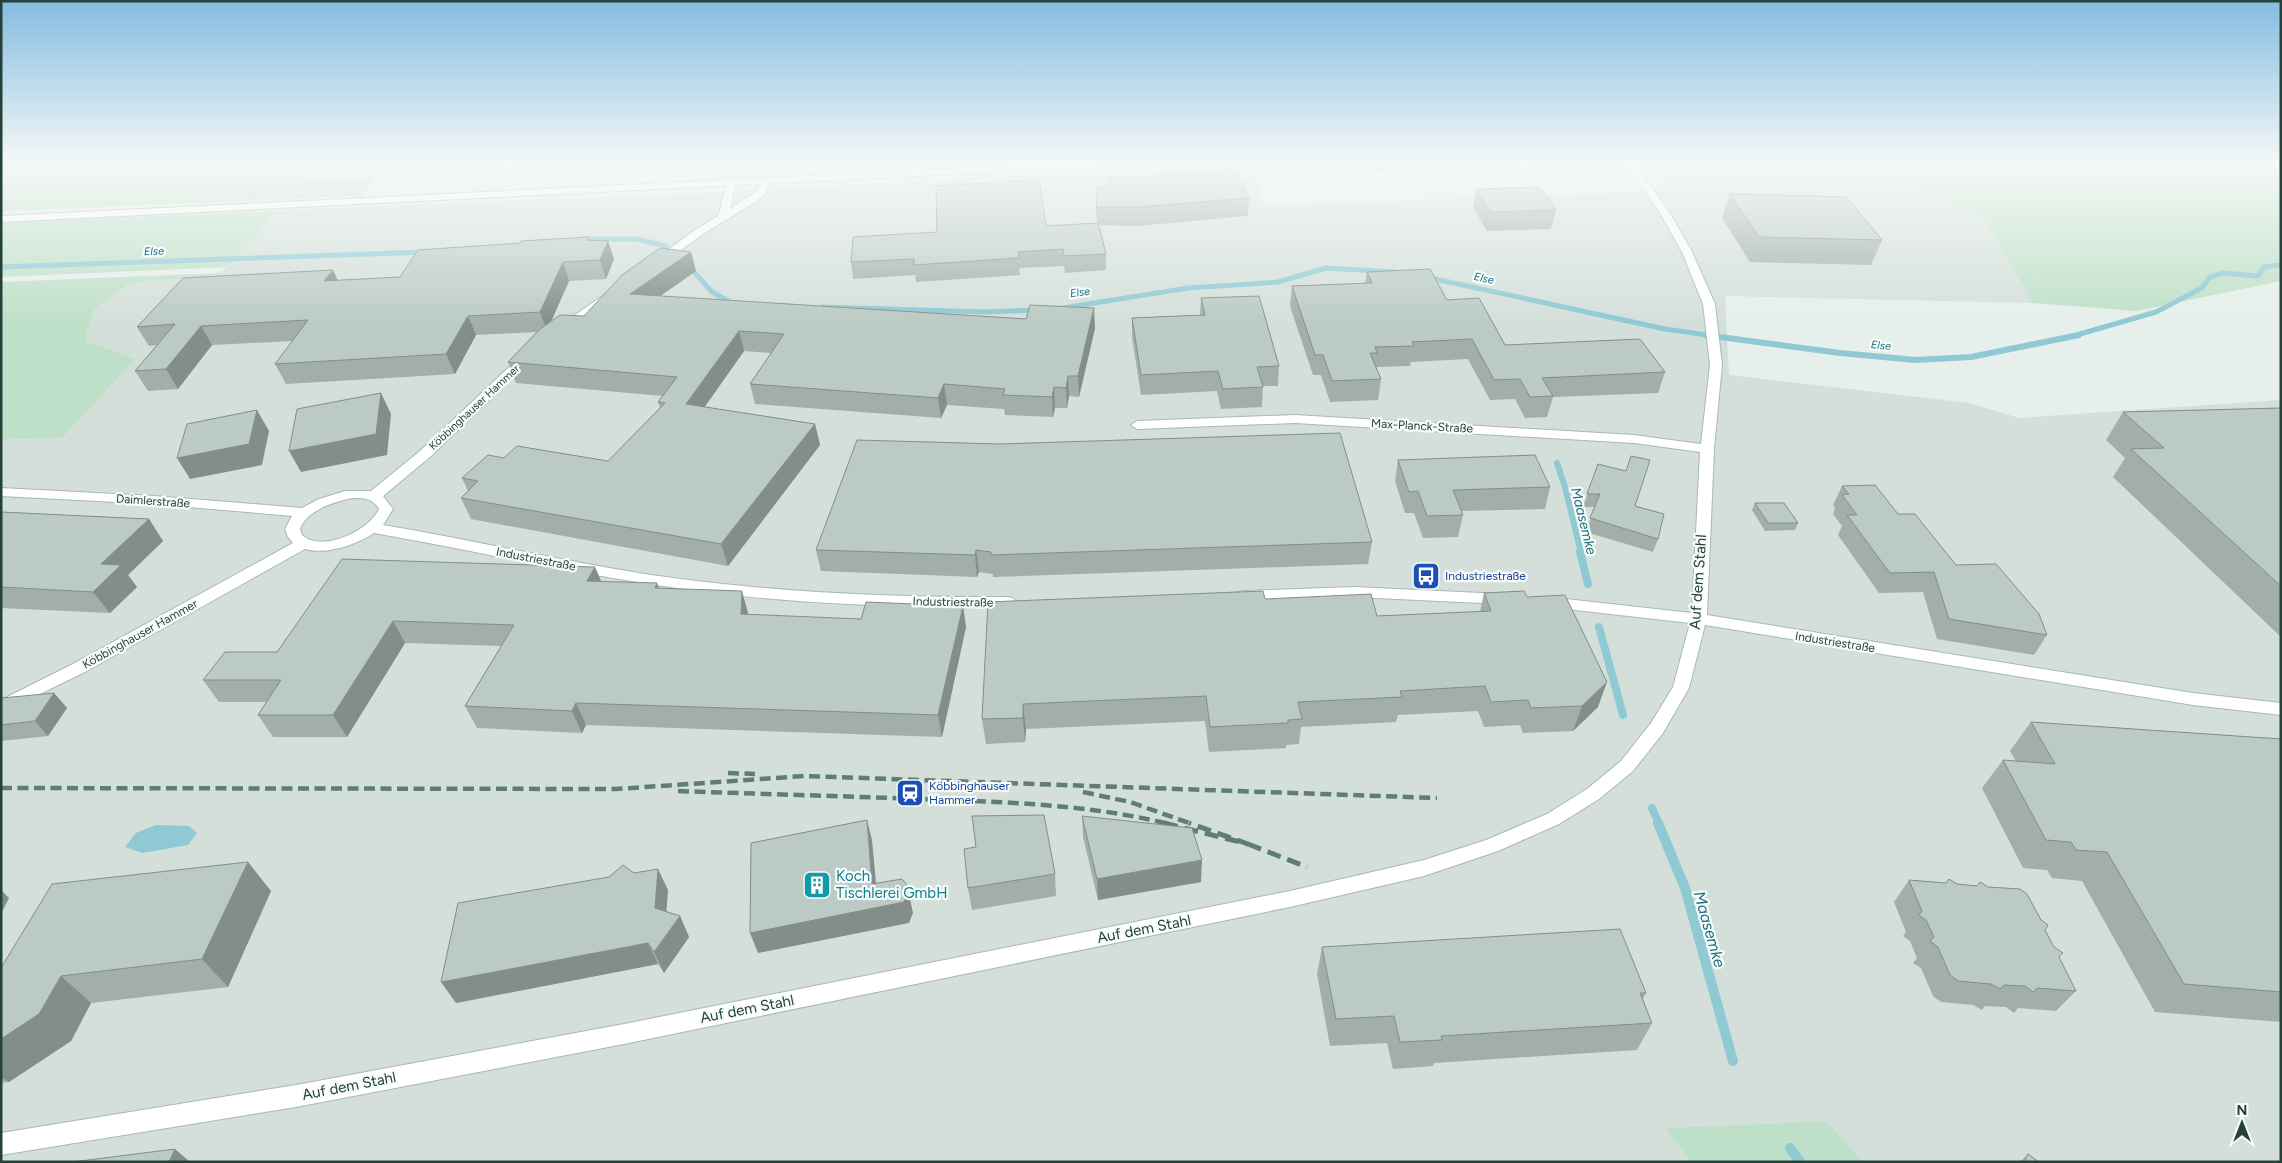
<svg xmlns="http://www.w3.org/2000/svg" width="2282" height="1163" viewBox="0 0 2282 1163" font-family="Figtree,sans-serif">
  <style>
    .built { fill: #d4dfda }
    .green { fill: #bfe0c8 }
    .water { fill: #8ec9d4 }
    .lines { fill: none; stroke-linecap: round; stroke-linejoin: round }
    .stream-far3 { stroke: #8ec9d4; stroke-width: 5 }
    .stream-far2 { stroke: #8ec9d4; stroke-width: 6 }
    .stream-far1 { stroke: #8ec9d4; stroke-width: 8 }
    .stream { stroke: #8ec9d4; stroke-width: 10 }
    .minor-casing { stroke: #a8b8b2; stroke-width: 2 }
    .secondary-casing { stroke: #a4bbb3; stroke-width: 2 }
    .minor { fill: #fff; fill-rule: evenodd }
    .secondary { fill: #fff; fill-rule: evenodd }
    .rail-far1 { stroke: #5f7d75; stroke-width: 4.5; stroke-dasharray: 11 5.5; stroke-linecap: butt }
    .rail { stroke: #5f7d75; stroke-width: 5; stroke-dasharray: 14 7; stroke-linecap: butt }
    .wall { fill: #a1aea9 }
    .shaded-wall { fill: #838d89 }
    .building { fill: #bbcac4; stroke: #838d89 }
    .labels { text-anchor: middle; stroke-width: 4.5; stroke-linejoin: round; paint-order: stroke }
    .far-water-label { font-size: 11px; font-style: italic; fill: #1c6f80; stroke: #f7fbf9 }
    .far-street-label { font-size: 11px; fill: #24423a; stroke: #f7fbf9 }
    .street-label { font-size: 12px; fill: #24423a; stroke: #f7fbf9 }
    .transit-label { font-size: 12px; fill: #164399; stroke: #f7fbf9; text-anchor: start }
    .water-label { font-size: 14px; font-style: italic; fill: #1c6f80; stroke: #f7fbf9 }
    .near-street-label { font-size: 15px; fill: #24423a; stroke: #f7fbf9 }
    .near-culture-label { font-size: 15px; fill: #0d838f; stroke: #f7fbf9; text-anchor: start }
    .near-water-label { font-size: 16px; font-style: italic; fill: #1c6f80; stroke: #f7fbf9 }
  </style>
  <rect width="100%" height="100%" fill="#e6efeb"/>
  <!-- built -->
  <path class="built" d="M1247,162L1266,206L1636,192L1666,179L1910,184L1984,219L2033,303L1725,296L1729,375L1970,403L2019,418L2281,400V1162H1864L1825,1121L1667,1128L1691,1162H1V440L62,438L135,360L85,341L94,310L130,283L218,276L278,210L707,193Z"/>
  <!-- green -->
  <path class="green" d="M1,162H320L305,179L376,177L361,196L1,211Z
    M1657,162H2281V281L2137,311L2033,303L1984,219L1910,184L1666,179Z
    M278,210L227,267L1,277V223Z
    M221,273L218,276L130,283L94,310L85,341L136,359L62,438L1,440V282Z
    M1826,1121L1864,1162H1691L1666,1128Z"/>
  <!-- water -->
  <path class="water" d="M156,825L189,826L197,833L188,845L142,853L125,847L136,833Z"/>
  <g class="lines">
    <!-- stream-far3 -->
    <path class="stream-far3" d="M580,239H636L666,246
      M687,264L712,292L732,303
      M1,267L426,252
      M1426,277L1665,329L1714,336
      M823,307L985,312L1039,310
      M1063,308L1188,288L1278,282L1326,268L1395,272
      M2073,336L2156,312L2202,288L2210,277L2223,273L2258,276L2264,267L2281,265"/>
    <!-- stream-far2 -->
    <path class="stream-far2" d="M1705,335L1840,353L1916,360L1971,357L2079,335
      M1557,463L1565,487L1581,553"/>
    <!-- stream-far1 -->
    <path class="stream-far1" d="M1580,552L1588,584
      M1599,627L1623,715
      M1652,808L1659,824"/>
    <!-- stream -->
    <path class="stream" d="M1658,823L1685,888L1733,1061
      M1790,1148L1800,1162"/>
    <!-- minor casing -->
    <g class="minor-casing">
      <path id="minor" d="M1624,162H1633L1670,213L1692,252L1715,304L1722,365L1714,449L1707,615L2193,693L2281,703V715L2193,705L1705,625L1689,688L1663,733L1633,771L1599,799L1559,824L1498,851L1424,876L1290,907L624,1044L296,1107L1,1155V1133L296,1085L624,1024L1290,891L1424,860L1486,840L1547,814L1587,789L1621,761L1651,723L1673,687L1690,623L1548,607L1543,606L1540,602L1543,598L1548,597L1692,613L1700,452L1634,443L1295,423L1137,429L1131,425L1137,421L1295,415L1634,435L1701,444L1710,365L1703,304L1682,252L1660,213Z
        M765,179L770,182L766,193L754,203L703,234L662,264H654V260L695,230L718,216L728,181H734L736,183L730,209L758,190L760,182Z
        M610,291L616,294L614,296L568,329H560L558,327L560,325Z
        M527,353L531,354L533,357L531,360L430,457L383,496L393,509L383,525C473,540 561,561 651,575C769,592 889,598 1008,597L1013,598L1016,602L1013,606L1008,607C888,608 768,603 650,584C557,570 466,549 374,533C356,545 327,555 305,549L85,672L1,713V700L73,664L293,543L288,537L285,529L292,516L154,504L1,496V488L154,496L302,508L319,499L345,491H371L420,451L523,354ZM352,498C363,498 373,498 379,509C369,531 322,553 302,535L300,529C307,510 334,502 352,498Z
        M1354,587L1503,594L1508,595L1511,599L1508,603L1503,604L1354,597L1243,601L1238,600L1235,596L1238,592L1243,591Z"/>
    </g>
    <!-- secondary casing -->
    <g class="secondary-casing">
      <path id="secondary" d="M1087,162H1141L1136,165L1,222V216Z"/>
    </g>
    <!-- minor -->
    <use href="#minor" class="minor"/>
    <!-- secondary -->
    <use href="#secondary" class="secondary"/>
    <!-- rail-far1 -->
    <path class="rail-far1" d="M728,773L755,774
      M1,788L616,789L805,776L1437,798
      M678,791C759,794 840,796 920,799C1003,802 1088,804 1169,824
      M1083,792L1130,802L1192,824"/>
    <!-- rail -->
    <path class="rail" d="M1164,823L1248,844L1189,823
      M1248,844L1307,867"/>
  </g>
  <!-- wall -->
  <path class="wall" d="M1363,162H1486L1374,171Z
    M1109,177L1249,198L1248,216L1137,226L1099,225L1106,254V270L1065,273L1064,266L1019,268L1020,275L916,282L915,275L853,279L851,262L1046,226L1097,223L1096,207L1109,186Z
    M1476,189L1556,210L1551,229L1487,231L1473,207Z
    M1730,194L1882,240L1871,265L1750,262L1722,218Z
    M588,237L589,240L608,241L614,259L606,279L569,281L551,321L584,316L691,252L696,271L660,296L1095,328L1079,397L1069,396L1067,408H1055L1053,417L1005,415L1004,409L947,405L941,418L755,404L750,384L771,353L744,351L704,407L815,424L820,445L728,566L471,519L461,498L468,491L462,478L504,458L608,461L660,408L658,402L663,396L516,383L508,362L537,332L476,335L455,374L286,384L275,364L293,341L212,345L178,389L148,391L135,371L157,345L149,346L137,327L337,280L400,277L520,243Z
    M1367,272L1447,300L1505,345L1665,372L1658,393L1553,397L1547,417L1525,418L1515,399L1490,400L1468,359L1411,362L1410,366L1376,367L1381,379L1378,400L1330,402L1321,375H1313L1290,306L1292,286L1365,283Z
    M1201,298L1279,366L1278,386H1263L1262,407L1221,409L1217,391L1141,395L1132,337V318L1200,315Z
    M2281,408V637L2113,477L2125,458L2106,440L2123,412Z
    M1398,460L1550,487L1545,509L1461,511L1463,515L1458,537L1423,538L1414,513H1405L1395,481Z
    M1598,464L1635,506L1658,539L1653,552L1586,532L1595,507H1583Z
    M1842,486L1898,514L1956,565L2047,635L2034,655L1937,639L1923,592L1879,593L1838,535L1842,526L1833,514L1835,508L1833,505Z
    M1755,503L1798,523L1795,530L1765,531L1752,510Z
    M1,512L149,519L163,541L128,575L137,587L110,613L1,608Z
    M1372,542L1368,564L993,577V574L979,572L977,577L821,571L816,550Z
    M595,567L601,581L659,588L748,613V615L861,619L963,606L966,627L942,737L586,725L582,733L477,728L465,706L501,646L405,643L347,737H273L258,715L266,702H219L203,680L277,652Z
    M1484,593L1527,597L1598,707L1573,731L1523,733L1520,725L1484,727L1478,711L1398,715L1396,722L1301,727L1299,744L1286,745V748L1209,752L1205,721L1026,729L1025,742L986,744L982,719L1265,599L1377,616L1480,612Z
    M54,693L67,708L48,736L1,741V700Z
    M2031,722L2281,739V1022L2155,1012L2082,881L2052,878L2047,870L2023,868L1982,788L2003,760L2016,761L2010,751Z
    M1082,816L1201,882L1098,900L1083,837Z
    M976,847L1055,874L1056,896L972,910L968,888Z
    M1909,880L1957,884L2045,930L2076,991L2056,1011L2018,1008L2014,1013L2006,1007L1985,1006L1982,1010L1973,1005L1941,1002L1933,996L1921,968L1913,963L1917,958L1910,941L1903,936L1906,932L1894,902Z
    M668,890L666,911L680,916L689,937L664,973L658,964L456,1003Z
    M271,891L228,987L91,1003L71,1041L9,1082L1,1083V968Z
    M1322,947L1646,993L1643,999L1652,1023L1637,1050L1434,1063L1433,1066L1393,1069L1387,1043L1330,1046L1317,974Z
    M2028,1154L2039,1162H2020Z"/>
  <!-- shaded-wall -->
  <path class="shaded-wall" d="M608,241L614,259L606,279L600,260Z
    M691,252L696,271L636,313L630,294Z
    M563,262L569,281L547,331L540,312Z
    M333,270L342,289L324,281Z
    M1094,308L1095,328L1079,397L1078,376Z
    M468,316L476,335L455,374L446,354Z
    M201,326L212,345L178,389L166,369Z
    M739,331L744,351L692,425L686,404Z
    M1068,376L1069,396L1067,408L1066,388Z
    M944,384L947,405L941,418L938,398Z
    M1054,387L1055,408L1053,417L1052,397Z
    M381,393L391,414L387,455L301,472L289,451Z
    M257,410L269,431L262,465L190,479L177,458Z
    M815,424L820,445L728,566L721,544Z
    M149,519L163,541L128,575L137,587L110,613L93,592L101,564Z
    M976,550L979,572L977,577L975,555Z
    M595,567L604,588L587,581Z
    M657,583L665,605L655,588Z
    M742,591L748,613L747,636L741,614Z
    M963,606L966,627L942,737L938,715Z
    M393,621L405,643L347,737L333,715Z
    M1607,682L1598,707L1573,731L1582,706Z
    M54,693L67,708L48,736L35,721Z
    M576,703L586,725L582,733L572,711Z
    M1023,704L1026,729L1025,742L1023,718Z
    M867,820L872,840L878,905L872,884Z
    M1202,860L1201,882L1098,900L1097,879Z
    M248,862L271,891L228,987L202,959Z
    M658,869L668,890L665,929L655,908Z
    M907,885L913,913L909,923L758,953L750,933Z
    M1,890L9,898L1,914Z
    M680,916L689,937L664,973L654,952Z
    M648,943L658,964L456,1003L441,982Z
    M61,976L91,1003L71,1041L9,1082L1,1077V1039Z
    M175,1149L190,1162H169Z"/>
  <!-- building -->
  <path class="building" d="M1234,170L1249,198L1137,207H1096L1098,188L1111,185L1109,177H1138Z
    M1039,180L1046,226L1098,223L1106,254L1064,256L1063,249L1018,252L1019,258L914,265V259L851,262L853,237L937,232L936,186Z
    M1540,187L1556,210L1491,212L1476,189Z
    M1730,194L1846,197L1882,240L1759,237Z
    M588,237L587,240L608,241L600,260L563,262L540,312L468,316L446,354L275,364L308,320L201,326L166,369L135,371L175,324L137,327L183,278L333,270L324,281L400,277L418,250L520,243L521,241Z
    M660,248L691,252L630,294L1026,319L1030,305L1094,308L1078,376H1068L1066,388L1054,387L1052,397L1003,395L1005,389L944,384L938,398L750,384L784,334L739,331L686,404L815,424L721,544L461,498L478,481L462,478L488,455L504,458L517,446L608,461L665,403L658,402L677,377L508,362L540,329L560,315L584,316L622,275Z
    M1430,269L1447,300L1479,298L1505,345L1640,339L1665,372L1542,378L1553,396L1530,397L1520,379L1494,380L1472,339L1412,342L1414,346L1375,347L1377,353H1370L1381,379L1332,381L1323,355H1315L1292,286L1372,283L1367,272Z
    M1259,296L1279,366L1257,367L1263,387L1223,389L1218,371L1141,375L1132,318L1205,315L1201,298Z
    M381,393L376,434L289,451L297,409Z
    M2281,408V586L2131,449L2164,448L2123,412Z
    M257,410L249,444L177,458L187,424Z
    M1340,433L1372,542L991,555V552L976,550L975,555L816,550L857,440L1000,444Z
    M1535,455L1550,487L1453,490L1463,515L1427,516L1418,491L1409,492L1398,460Z
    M1631,456L1650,460L1635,506L1664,514L1658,539L1590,518L1600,494H1587L1598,464L1626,471Z
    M1875,485L1898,514H1915L1956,565L1996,564L2039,614L2047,635L1949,619L1934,572L1890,573L1847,515H1857L1842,495L1849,494L1842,486Z
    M1755,503H1784L1798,523H1768Z
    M1,512L149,519L101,564L121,565L93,592L1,587Z
    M342,559L595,567L587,581L657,583L655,588L742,591L741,614L861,619L866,602L963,606L938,715L576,703L572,711L465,706L514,625L393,621L333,715H258L281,680H203L225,652H277Z
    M1263,591L1265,599L1371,594L1377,616L1491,611L1484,593L1524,591L1527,597L1565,595L1607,682L1582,706L1531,708L1528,700L1491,702L1485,686L1400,691L1402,697L1298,702L1302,719L1288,720V723L1210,727L1206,696L1023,704V718L982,719L988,602Z
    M54,693L35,721L1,725V700L2,698Z
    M2031,722L2281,739V992L2184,984L2107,852L2076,850L2071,842L2046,840L2003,760L2055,764Z
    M1044,815L1055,874L968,888L964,849L976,847L972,816Z
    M1082,816L1192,828L1202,860L1097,879Z
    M867,820L872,884L902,879L907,885L908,893L904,902L750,933L751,843Z
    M248,862L202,959L61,976L39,1014L1,1039V968L52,884Z
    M623,865L634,873L658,869L655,908L680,916L654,952L648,943L441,982L458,903L609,877Z
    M1949,879L1957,884L1977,886L1980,882L1988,887L2020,889L2027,894L2041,920L2048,925L2045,930L2054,947L2063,953L2059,957L2076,991L2037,988L2033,992L2025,986L2004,985L2000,989L1991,984L1958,981L1950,975L1938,947L1930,941L1934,937L1926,920L1919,915L1922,911L1909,880L1946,883Z
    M1620,929L1646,993H1640L1652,1023L1441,1036L1442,1040L1400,1042L1394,1016L1336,1019L1322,947Z
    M175,1149L169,1162H72Z
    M2028,1154L2039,1162H2024Z"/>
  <!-- sky -->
  <linearGradient id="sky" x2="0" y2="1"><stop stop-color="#84bce0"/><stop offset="0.5" stop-color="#f4f8f6"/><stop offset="1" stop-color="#f4f8f6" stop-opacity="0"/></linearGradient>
  <rect width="2282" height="324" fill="url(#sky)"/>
  <!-- icons -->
  <defs>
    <g id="bus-square" transform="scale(1.4375)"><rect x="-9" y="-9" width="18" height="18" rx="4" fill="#1a4fb4" stroke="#f7fbf9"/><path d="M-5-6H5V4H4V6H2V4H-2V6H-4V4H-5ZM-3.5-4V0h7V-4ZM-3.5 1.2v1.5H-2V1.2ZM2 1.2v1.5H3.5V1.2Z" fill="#fff"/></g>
    <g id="station-square" transform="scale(1.4375)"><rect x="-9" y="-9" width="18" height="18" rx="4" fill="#1a4fb4" stroke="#f7fbf9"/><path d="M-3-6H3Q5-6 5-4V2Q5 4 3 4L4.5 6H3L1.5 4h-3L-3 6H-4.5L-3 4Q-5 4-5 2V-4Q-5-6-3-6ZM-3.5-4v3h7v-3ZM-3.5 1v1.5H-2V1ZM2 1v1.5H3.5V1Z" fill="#fff"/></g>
    <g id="building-square" transform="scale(1.4375)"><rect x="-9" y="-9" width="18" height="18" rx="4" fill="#0f9aa8" stroke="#f7fbf9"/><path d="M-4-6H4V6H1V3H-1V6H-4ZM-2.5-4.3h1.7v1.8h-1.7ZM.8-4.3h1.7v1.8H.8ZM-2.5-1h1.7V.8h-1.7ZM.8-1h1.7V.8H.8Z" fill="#fff"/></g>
  </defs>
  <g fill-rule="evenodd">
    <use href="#bus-square" x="1426" y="576"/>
    <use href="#station-square" x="910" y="793"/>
    <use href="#building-square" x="817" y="885"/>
  </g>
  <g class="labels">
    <!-- far-water labels -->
    <g class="far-water-label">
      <text transform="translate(154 251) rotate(-2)" y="4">Else</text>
      <text transform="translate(1484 278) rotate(12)" y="4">Else</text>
      <text transform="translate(1080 292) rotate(-8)" y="4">Else</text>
      <text transform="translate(1881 345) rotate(5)" y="4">Else</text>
    </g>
    <!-- far-street labels -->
    <g class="far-street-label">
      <text transform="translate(474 407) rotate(-43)" y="4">Köbbinghauser Hammer</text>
    </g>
    <!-- street labels -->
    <g class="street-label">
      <text transform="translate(1422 426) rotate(3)" y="4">Max-Planck-Straße</text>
      <text transform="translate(153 501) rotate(4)" y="4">Daimlerstraße</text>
      <text transform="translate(536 559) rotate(11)" y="4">Industriestraße</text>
      <text transform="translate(953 602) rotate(1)" y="4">Industriestraße</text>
      <text transform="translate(140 634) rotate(-29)" y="4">Köbbinghauser Hammer</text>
      <text transform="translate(1835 642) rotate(9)" y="4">Industriestraße</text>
    </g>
    <!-- transit labels -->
    <g class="transit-label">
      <text x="1445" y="580">Industriestraße</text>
      <text x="929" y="790">Köbbinghauser<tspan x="929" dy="14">Hammer</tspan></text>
    </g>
    <!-- water labels -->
    <g class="water-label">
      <text transform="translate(1584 521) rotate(76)" y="5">Maasemke</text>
    </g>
    <!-- near-street labels -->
    <g class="near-street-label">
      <text transform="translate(1698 582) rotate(-86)" y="5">Auf dem Stahl</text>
      <text transform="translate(1144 929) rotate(-11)" y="5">Auf dem Stahl</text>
      <text transform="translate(747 1009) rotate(-11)" y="5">Auf dem Stahl</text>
      <text transform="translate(349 1086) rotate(-11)" y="5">Auf dem Stahl</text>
    </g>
    <!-- near-culture labels -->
    <g class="near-culture-label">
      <text x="836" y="881">Koch<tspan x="836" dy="17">Tischlerei GmbH</tspan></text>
    </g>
    <!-- near-water labels -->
    <g class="near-water-label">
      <text transform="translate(1710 929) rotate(74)" y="6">Maasemke</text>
    </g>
  </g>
  <!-- border -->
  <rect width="2282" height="1163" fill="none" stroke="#24423a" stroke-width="5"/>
  <!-- north arrow -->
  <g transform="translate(2242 1123)" stroke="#f7fbf9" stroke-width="4" paint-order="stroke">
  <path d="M0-4L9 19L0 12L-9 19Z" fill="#24423a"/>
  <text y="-8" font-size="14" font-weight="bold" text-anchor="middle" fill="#24423a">N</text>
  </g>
</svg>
